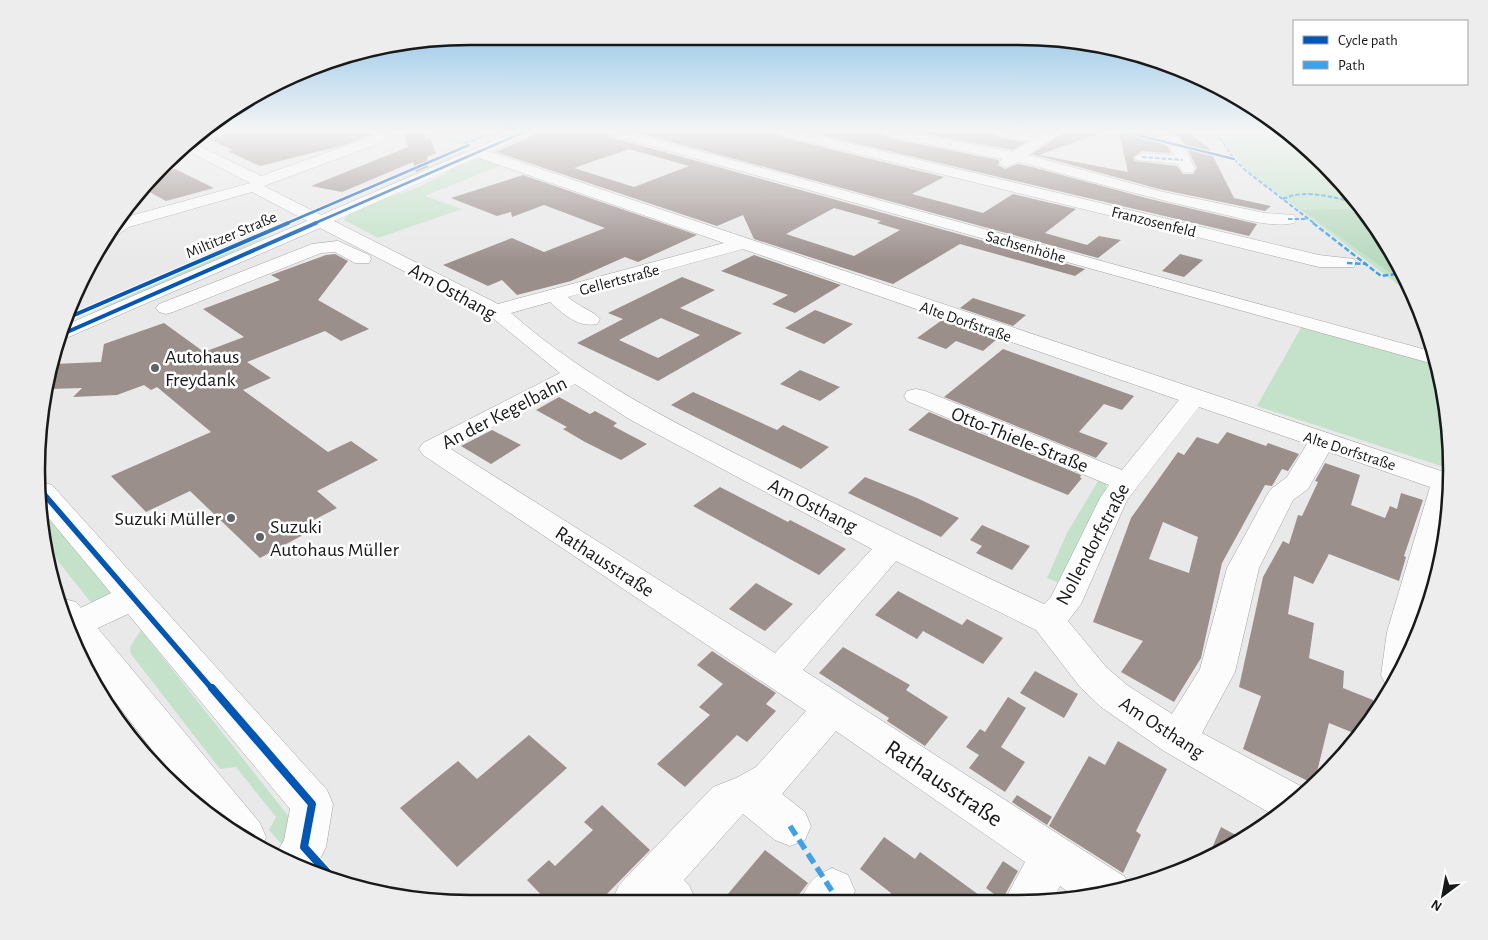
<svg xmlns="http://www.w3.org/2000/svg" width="1488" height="940" viewBox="0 0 1488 940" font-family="'Alegreya Sans',sans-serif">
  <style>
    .green { fill: #c3e2c9 }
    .forest { fill: #b7d9be }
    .building { fill: #9b8f8c; fill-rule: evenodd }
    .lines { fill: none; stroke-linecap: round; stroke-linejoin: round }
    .minor-casing { stroke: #a2a3a3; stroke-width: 1 }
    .major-casing { stroke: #a2a3a3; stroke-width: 1 }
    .minor { fill: #fcfcfc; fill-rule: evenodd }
    .major { fill: #fcfcfc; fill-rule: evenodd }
    .quiet-far2 { stroke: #3da2ea; stroke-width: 2; stroke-dasharray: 4.5 2; stroke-linecap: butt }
    .quiet-far1 { stroke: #3da2ea; stroke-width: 2.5; stroke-dasharray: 5.5 2.5; stroke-linecap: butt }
    .quiet { stroke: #3da2ea; stroke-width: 5.5; stroke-dasharray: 11 5.5; stroke-linecap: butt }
    .cycleway-far4-casing { stroke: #fff; stroke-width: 4.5 }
    .cycleway-far3-casing { stroke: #fff; stroke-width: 6 }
    .cycleway-far2-casing { stroke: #fff; stroke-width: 8 }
    .cycleway-far1-casing { stroke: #fff; stroke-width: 9 }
    .cycleway-casing { stroke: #fff; stroke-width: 11 }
    .cycleway-far4 { stroke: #0057b8; stroke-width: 2.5 }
    .cycleway-far3 { stroke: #0057b8; stroke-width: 4 }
    .cycleway-far2 { stroke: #0057b8; stroke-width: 4.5 }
    .cycleway-far1 { stroke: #0057b8; stroke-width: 5.5 }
    .cycleway { stroke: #0057b8; stroke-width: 8 }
    .poi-dot { fill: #616262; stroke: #fff; stroke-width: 2 }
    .labels { text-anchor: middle; stroke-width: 5; stroke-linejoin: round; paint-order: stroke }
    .far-street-label { font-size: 16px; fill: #181919; stroke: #fff }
    .street-label { font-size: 20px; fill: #181919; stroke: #fff }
    .poi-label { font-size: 20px; fill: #181919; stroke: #fff; text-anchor: start }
    .near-street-label { font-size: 24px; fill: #181919; stroke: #fff }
    .rim { fill: none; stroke: #181919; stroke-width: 2.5 }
  </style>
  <rect width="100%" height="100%" fill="#e9e9e9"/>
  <!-- green -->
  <path class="green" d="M422,132H492L460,144Z
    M1219,132H1288L1344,184L1394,253L1413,296L1247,170L1233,154Z
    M463,151L467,152L356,199Z
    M478,156L502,165L425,196L462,209L378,238L344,220L350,212L367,204L419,187L448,172L455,165Z
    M262,236L266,237L59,332L60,329L112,303Z
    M1302,326L1436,363L1448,414L1450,469L1257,406Z
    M1101,476L1106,482V489L1062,584L1047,578L1067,533Z
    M41,508L112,595L93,605L46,546Z
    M141,630L293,822L283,846L269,830L276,817L236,767L220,769L131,654L130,647Z"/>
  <!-- forest -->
  <path class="forest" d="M1348,209L1366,215L1394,253L1409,286L1302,210Z"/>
  <!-- building -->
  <path class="building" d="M234,132H370L371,135L340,146L260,166L228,151L233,150L206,138Z
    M403,132H424L425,140L430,138L436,153L427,157L428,167L416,172L413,162L342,192L311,186L408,147Z
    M532,132H607L610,137L1085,269L1075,276L960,244L893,284L754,239L743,215L717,226L496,152L530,137ZM629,149L689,166L634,187L574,168ZM834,208L881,221L877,223L900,230L854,256L786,234Z
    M636,132H778L782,137L944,177L912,194L983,213L1013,194L1076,209L1045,233L1087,245L1099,236L1121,240L1098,258Z
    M808,132H880L889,138L999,160L998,165L1005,169L1018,164L1032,167L1150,199L1257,224L1249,236Z
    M915,132H995L998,137L1026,142L1013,150Z
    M1063,132H1096L1097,134L1039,155L1128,172L1119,132H1150L1168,147L1171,153L1142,151L1133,157L1135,161L1177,166L1183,174H1193L1197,168L1186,146L1177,135L1169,132H1187L1209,148L1234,198L1271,206L1265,211L1159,189L1032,154Z
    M175,169L214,188L166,201L144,189L162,172Z
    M523,175L697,235L638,262L625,257L571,281L517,295L502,280L488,286L443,265L512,238L544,252L605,228L544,205L512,217L511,212L497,216L451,198Z
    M335,254L348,261L318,300L369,329L341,341L325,331L247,362L271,378L243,390L328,452L351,441L378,460L317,491L337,508L312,521L318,527L260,558L190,491L146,512L111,476L211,432L157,387L151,390L144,385L117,395L73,397L82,388L50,389L54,364L101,362L104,344L164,323L204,352L244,337L203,309L280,280L271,275L326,255Z
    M1180,254L1203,260L1184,277L1162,271Z
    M754,255L841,285L795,313L772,304L788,295L721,271Z
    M682,277L715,290L680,308L742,333L658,381L577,343L623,319L608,313ZM661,318L700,335L658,358L619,340Z
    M973,298L998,306L1026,315L1013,326L960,308Z
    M815,310L853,324L824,344L785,328Z
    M942,320L997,339L983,351L956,341L946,349L917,338Z
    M1003,349L1134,396L1122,410L1104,404L1079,432L1108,443L1096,458L944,397Z
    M800,370L840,387L820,401L780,384Z
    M693,392L777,430L783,425L829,447L801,469L671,405Z
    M559,397L590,414L595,411L617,423L613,426L647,444L621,460L585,442L563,429L567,427L536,410Z
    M929,412L1081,475L1080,478H1082L1068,495L908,430Z
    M492,430L521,445L491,464L461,446Z
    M1227,432L1266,446L1268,443L1299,454L1288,471L1282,469L1272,486L1265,485L1222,563L1201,658L1174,702L1121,672L1143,641L1093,622L1131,518L1178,452L1184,455L1197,437L1218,444ZM1163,522L1198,537L1189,573L1149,559Z
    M1325,463L1360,475L1351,505L1385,518L1390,506L1397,509L1401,493L1423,500L1404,556L1406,557L1399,581L1329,554L1313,584L1294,576L1288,614L1314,623L1309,658L1344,671L1343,688L1373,700L1372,718L1361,736L1329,723L1314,784L1243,749L1261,696L1239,687L1263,577L1283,541L1289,544L1298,515L1302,516L1318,482L1315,481Z
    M865,477L917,498L959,518L941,537L848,493Z
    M720,487L788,522L790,520L846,549L819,575L693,506Z
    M982,525L1030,546L1012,570L976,553L982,546L970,540Z
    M756,583L793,604L765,631L729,609Z
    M898,591L962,625L967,619L1003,638L983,664L923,631L917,639L875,615Z
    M843,647L910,685L906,690L948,717L925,746L887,721L889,718L819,673Z
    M712,651L776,693L766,704L776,711L747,742L737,735L685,787L657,764L710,715L699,707L723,684L697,665Z
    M1035,671L1078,694L1064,718L1020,693Z
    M1008,697L1026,708L1001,747L1025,762L1005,792L969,768L979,755L966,747L980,729L985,732Z
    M529,735L567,768L457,867L400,808L458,761L477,779Z
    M1118,741L1167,769L1136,831L1141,835L1123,873L1049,826L1089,756L1105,765Z
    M1017,795L1052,817L1047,825L1012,802Z
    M602,805L650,850L600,901H547L527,880L549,860L555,866L593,830L584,822Z
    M1221,827L1241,838L1207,860Z
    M884,837L915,859L920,852L990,903L885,902L891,893L860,869Z
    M765,850L808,883L793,902L722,901Z
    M1003,861L1018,871L1002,900L986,888Z"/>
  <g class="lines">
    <!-- minor casing -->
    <g class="minor-casing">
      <path id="minor" d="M379,132H394L380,143L264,186L321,215L514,132H530L529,135L490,152L1450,474C1452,540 1426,631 1391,687L1386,685L1381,675L1387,632L1430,487L1329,452L1308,489L1293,500L1259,568L1235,672L1202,733L1308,790L1304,796L1275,816L1164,751L1101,707L1080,687L1036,630L896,561L803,670L1125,877L1130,889L1077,898L1060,886L1051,902L1003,903L1025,862L836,731L782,794L805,812L811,826L805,840L790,846L775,840L743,814L684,880L689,885L696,901H612L619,885L713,787L736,778L756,767L806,711L423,455L419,449L423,443L560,373L489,315L320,228L57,342L61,327L307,221L252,192L129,227L119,234L111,235L119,219L250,183L186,150L193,143L261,176L370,137ZM478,157L479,158L724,243L498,304L334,221ZM743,249L1179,400L1122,470L925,391L916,389L907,391L904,396L907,401L1109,485L1100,498L1051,597L1044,604C949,560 855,514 762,467C673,422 586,379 511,313L550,302C563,314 578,328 597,324L600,319C594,311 577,306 568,297ZM575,384L629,419L872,549L775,653L451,449ZM1199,407L1307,444L1287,477L1271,489L1267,495L1227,568L1200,669L1172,714L1127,685L1106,667L1068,621L1081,604L1127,500Z
        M609,132H630L1434,352L1437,365L611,135Z
        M780,132H802L1319,255L1354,259L1356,263L1354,267H1319L782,135Z
        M882,132H907L1013,152L1031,141L998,135L997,132H1023L1041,135L1046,132H1061L1028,155L1159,191L1265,213L1294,215L1297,219L1294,223C1271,228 1244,219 1222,214C1158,200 1095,183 1032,165L1018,162L1006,167L999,163L1002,159L889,136Z
        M1152,132C1180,129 1185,148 1195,169L1193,172H1183L1178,164L1137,160L1135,157L1142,153L1174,155L1170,146Z
        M338,241L369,255L371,259L369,263H355L335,252L321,253L173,312L166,314L159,312L156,308L159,304L312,244Z
        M42,482L52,485L327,790L333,804L326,847L313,873L304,871L276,854L284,840L290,809L128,614L76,638L66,615L111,593L41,509L38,483Z
        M832,868L848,875L855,891L850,902H800C809,882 812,877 832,868Z"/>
    </g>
    <!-- major casing -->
    <g class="major-casing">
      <path id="major" d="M64,599L76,602L260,823L266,837L262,847L206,814L180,786L91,670L59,600Z"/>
    </g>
    <!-- minor -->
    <use href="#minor" class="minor"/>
    <!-- major -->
    <use href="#major" class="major"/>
    <!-- quiet-far2 -->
    <path class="quiet-far2" d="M1216,132L1234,159L1245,170L1315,224
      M465,143L498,132
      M1142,157L1183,160
      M1283,199C1305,188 1335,198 1358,203
      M1288,219H1307"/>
    <!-- quiet-far1 -->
    <path class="quiet-far1" d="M1313,223L1381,276L1403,273
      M1347,263L1366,264"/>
    <!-- quiet -->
    <path class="quiet" d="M790,826L832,891"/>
    <!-- cycleway-far4 casing -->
    <g class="cycleway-far4-casing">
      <path id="cycleway-far4" d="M1125,132L1234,159
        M285,224L469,145
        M313,224L524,132"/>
    </g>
    <!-- cycleway-far3 casing -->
    <g class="cycleway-far3-casing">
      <path id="cycleway-far3" d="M65,319L288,223
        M58,336L316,223"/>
    </g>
    <!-- cycleway-far2 casing -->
    <g class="cycleway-far2-casing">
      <path id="cycleway-far2" d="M39,488L44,494"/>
    </g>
    <!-- cycleway-far1 casing -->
    <g class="cycleway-far1-casing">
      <path id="cycleway-far1" d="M43,493L213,690"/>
    </g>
    <!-- cycleway casing -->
    <g class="cycleway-casing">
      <path id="cycleway" d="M212,688L312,804L304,847L333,879"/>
    </g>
    <!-- cycleway-far4 -->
    <use href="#cycleway-far4" class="cycleway-far4"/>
    <!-- cycleway-far3 -->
    <use href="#cycleway-far3" class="cycleway-far3"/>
    <!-- cycleway-far2 -->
    <use href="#cycleway-far2" class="cycleway-far2"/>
    <!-- cycleway-far1 -->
    <use href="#cycleway-far1" class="cycleway-far1"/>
    <!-- cycleway -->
    <use href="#cycleway" class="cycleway"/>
  </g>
  <!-- sky -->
  <linearGradient id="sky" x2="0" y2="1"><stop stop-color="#85bfe6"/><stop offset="0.5" stop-color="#f5f5f5"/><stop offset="1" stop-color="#f5f5f5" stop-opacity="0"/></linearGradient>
  <rect width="1488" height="263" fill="url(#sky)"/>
  <!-- markers -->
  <g class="poi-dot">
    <circle cx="155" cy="368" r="5"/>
    <circle cx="231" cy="518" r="5"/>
    <circle cx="260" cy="537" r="5"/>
  </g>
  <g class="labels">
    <!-- far-street labels -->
    <g class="far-street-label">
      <text transform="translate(1154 221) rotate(14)" y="6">Franzosenfeld</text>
      <text transform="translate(231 234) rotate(-23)" y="6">Miltitzer Straße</text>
      <text transform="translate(1026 246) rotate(16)" y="6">Sachsenhöhe</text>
      <text transform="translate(619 279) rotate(-15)" y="6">Gellertstraße</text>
      <text transform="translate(966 321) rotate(19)" y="6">Alte Dorfstraße</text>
      <text transform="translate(1350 450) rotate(18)" y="6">Alte Dorfstraße</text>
    </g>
    <!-- street labels -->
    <g class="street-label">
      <text transform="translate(453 291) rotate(29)" y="7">Am Osthang</text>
      <text transform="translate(504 412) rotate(-27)" y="7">An der Kegelbahn</text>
      <text transform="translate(1020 439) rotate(22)" y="7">Otto-Thiele-Straße</text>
      <text transform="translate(813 505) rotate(27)" y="7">Am Osthang</text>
      <text transform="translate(1092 544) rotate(-62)" y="7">Nollendorfstraße</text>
      <text transform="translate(605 561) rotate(33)" y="7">Rathausstraße</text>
      <text transform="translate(1162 727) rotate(33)" y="7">Am Osthang</text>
    </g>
    <!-- poi labels -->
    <g class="poi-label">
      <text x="165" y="363">Autohaus<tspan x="165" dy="23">Freydank</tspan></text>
      <text x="221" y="525" text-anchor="end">Suzuki Müller</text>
      <text x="270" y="533">Suzuki<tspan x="270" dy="23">Autohaus Müller</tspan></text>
    </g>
    <!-- near-street labels -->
    <g class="near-street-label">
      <text transform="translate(944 783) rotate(34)" y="8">Rathausstraße</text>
    </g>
  </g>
  <!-- crop -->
  <path d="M0 0H1488V940H0ZM470 45H1018A425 425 0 0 1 1443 470V470A425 425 0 0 1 1018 895H470A425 425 0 0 1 45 470V470A425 425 0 0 1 470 45Z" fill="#ededed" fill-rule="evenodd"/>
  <path class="rim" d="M470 45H1018A425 425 0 0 1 1443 470V470A425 425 0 0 1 1018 895H470A425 425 0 0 1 45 470V470A425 425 0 0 1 470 45Z"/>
  <!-- legend -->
  <rect x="1293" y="20" width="175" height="65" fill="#ffffff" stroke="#a3a3a3"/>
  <rect x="1303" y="36" width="25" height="8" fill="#0057b8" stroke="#a3a3a3"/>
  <text x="1338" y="45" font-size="15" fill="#181919">Cycle path</text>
  <rect x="1303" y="61" width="25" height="8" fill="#3da2ea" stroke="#a3a3a3"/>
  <text x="1338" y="70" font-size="15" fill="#181919">Path</text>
  <!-- north arrow -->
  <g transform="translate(1443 895) rotate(212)" stroke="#ffffff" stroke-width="4" paint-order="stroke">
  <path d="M0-4L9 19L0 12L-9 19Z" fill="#181919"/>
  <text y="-8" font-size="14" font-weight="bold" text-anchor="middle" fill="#181919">N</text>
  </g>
</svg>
